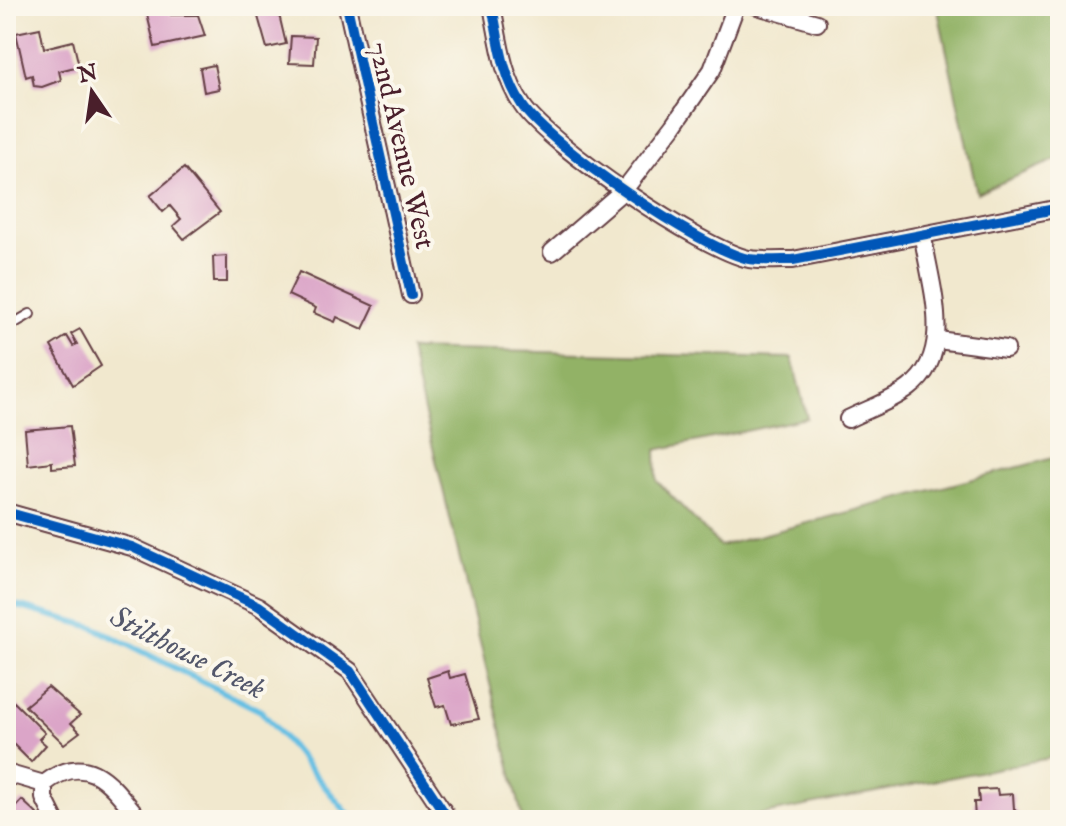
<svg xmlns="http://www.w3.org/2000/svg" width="1066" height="826" viewBox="0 0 1066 826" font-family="'IM FELL English',serif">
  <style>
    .forest { fill: #92b266; stroke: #6e6848; stroke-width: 2 }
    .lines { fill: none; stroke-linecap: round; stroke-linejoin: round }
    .stream { stroke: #65bfe3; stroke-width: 6 }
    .building { fill: #dba5c8 }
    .service-casing { stroke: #633d43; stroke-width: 12 }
    .minor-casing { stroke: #633d43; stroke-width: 20 }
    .service { stroke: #fff; stroke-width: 8 }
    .minor { stroke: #fff; stroke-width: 16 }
    .cycleway-casing { stroke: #fbf7ec; stroke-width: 15 }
    .cycleway { stroke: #0057b8; stroke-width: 10 }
    .labels { text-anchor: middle; stroke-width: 8; stroke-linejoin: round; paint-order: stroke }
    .street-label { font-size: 28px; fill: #4a1f2b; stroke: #fbf7ec }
    .water-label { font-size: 30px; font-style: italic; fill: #53576b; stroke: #fbf7ec }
  </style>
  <rect width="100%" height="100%" fill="#fbf7ec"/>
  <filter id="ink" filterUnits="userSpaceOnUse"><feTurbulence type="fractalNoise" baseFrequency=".0125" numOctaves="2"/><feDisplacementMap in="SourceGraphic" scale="16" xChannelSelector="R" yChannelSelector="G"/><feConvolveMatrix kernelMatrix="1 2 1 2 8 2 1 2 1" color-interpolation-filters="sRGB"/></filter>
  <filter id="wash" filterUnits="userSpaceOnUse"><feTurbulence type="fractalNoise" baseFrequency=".006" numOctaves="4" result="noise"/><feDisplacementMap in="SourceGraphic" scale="32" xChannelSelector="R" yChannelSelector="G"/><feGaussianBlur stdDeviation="1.8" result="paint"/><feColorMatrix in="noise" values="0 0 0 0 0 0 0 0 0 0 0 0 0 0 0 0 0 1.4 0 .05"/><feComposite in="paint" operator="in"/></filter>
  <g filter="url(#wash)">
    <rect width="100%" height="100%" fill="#f1e8ce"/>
    <!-- forest -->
    <path class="forest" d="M937,6H1060V158L977,193Z
      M409,349L792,358L807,418L656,450L657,481L720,546L1060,456V756L734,820H523Z"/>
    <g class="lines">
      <!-- stream -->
      <path class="stream" d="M6,603L93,627L261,711L353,820"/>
    </g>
    <g id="blocks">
      <!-- building -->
      <path class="building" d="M145,6H169L171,15H198L205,36L155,47Z
        M255,6H277L286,44L267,48Z
        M40,28L44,48L73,41L79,66L59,71L61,80L42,87L34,86L32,75L26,77L16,33Z
        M291,36L316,37L314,64L289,63Z
        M214,65L219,89L204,92L200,68Z
        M184,168L220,212L184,239L173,226L181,219L170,206L163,212L150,196Z
        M227,256V282H214L213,257Z
        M299,272L374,306L363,329L337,317L335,322L314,313L316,308L288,295Z
        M80,329L101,366L73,385L51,346L67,336L73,346L77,344L71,334Z
        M70,426L75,466L52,468V462L28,465L25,430Z
        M448,671L450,678L465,674L479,719L451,724L445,705L436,707L427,678Z
        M48,687L80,715L71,723L80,732L64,744L25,706Z
        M14,702L45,733L39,739L46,745L31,762L6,737V711Z
        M997,789L998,795L1013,794L1014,809L1019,814L1015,820L975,819L974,802H979L978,790Z
        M22,800L37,814L32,820H11L7,816Z"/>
    </g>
  </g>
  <g filter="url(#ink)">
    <use href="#blocks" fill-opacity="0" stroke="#633d43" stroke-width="2"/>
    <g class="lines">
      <!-- service casing -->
      <g class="service-casing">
        <path id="service" d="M6,328L30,314"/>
      </g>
      <!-- minor casing -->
      <g class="minor-casing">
        <path id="minor" d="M347,6L411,295
          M492,6C499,40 502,75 522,105C548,145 703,250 749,259C763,261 779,260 793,260L1060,208
          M757,6L817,23
          M552,252L624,190L674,125L712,70L736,6
          M938,340L1006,349
          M848,419C868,409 892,401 909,388C956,353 930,285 923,237
          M6,512L132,547L259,606L350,671L449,820
          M6,773L44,784C89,748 112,786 140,820
          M44,784V798L55,820"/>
      </g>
      <!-- service -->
      <use href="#service" class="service"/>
      <!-- minor -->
      <use href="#minor" class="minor"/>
      <!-- cycleway casing -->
      <g class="cycleway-casing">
        <path id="cycleway" d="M347,6L411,295
          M492,6C499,40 502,75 522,105C548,145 703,250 749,259C763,261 779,260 793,260L1060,208
          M6,512L132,547L259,606L350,671L449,820"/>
      </g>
      <!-- cycleway -->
      <use href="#cycleway" class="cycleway"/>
    </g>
  </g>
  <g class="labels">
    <!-- street labels -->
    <g class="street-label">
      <text transform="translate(403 145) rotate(77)" y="10">72nd Avenue West</text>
    </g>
    <!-- water labels -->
    <g class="water-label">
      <text transform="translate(188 652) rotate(27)" y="10">Stilthouse Creek</text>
    </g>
  </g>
  <!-- margin -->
  <rect width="1066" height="826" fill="none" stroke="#fbf7ec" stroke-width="32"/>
  <!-- north arrow -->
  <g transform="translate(92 92) rotate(347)" stroke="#fbf7ec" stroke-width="6" paint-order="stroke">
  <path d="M0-6L14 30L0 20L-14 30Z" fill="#4a1f2b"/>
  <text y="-12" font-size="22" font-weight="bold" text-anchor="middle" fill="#4a1f2b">N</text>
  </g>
</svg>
